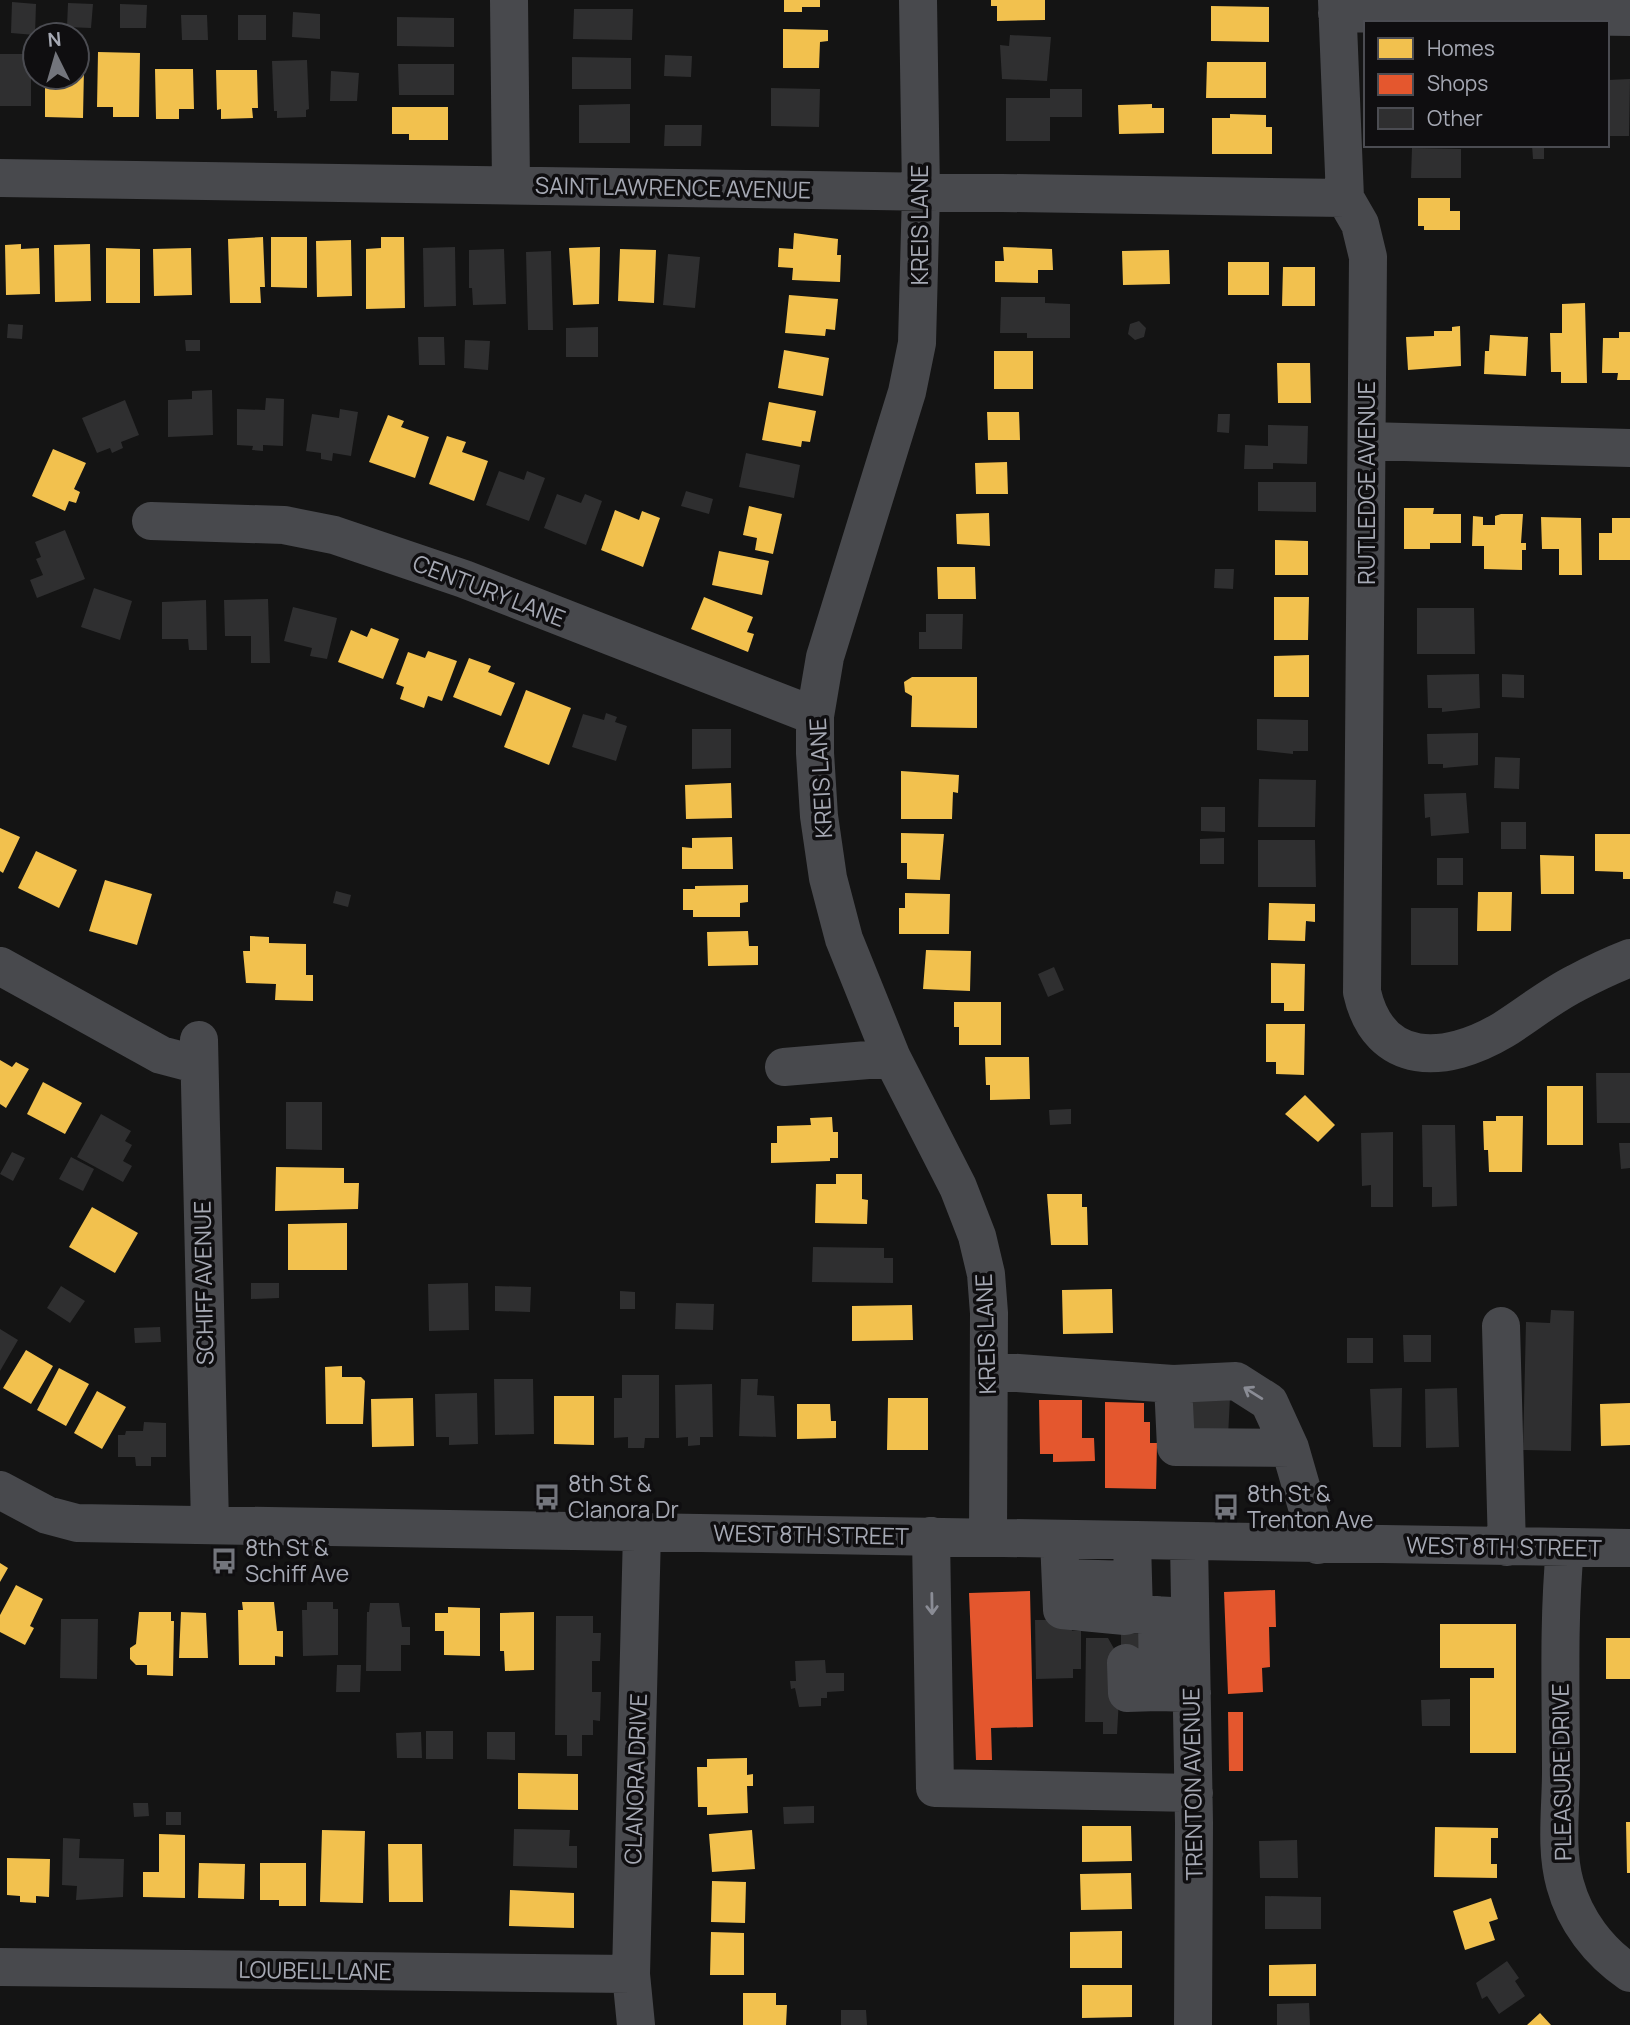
<svg xmlns="http://www.w3.org/2000/svg" width="1630" height="2025" viewBox="0 0 1630 2025" font-family="Manrope,sans-serif">
  <style>
    .homes { fill: #f2c14e }
    .shops { fill: #e4572e }
    .building { fill: #2f2f30 }
    .lines { fill: none; stroke-linecap: round; stroke-linejoin: round }
    .minor { stroke: #48494d; stroke-width: 38 }
    .oneway { stroke: #8a8c95 }
    .labels { text-anchor: middle; stroke-width: 7; stroke-linejoin: round; paint-order: stroke }
    .street-label { font-size: 23px; fill: #a6a9b4; stroke: #0f0e10 }
    .poi-label { font-size: 23px; fill: #a6a9b4; stroke: #0f0e10; text-anchor: start }
  </style>
  <rect width="100%" height="100%" fill="#141414"/>
  <!-- homes -->
  <path class="homes" d="M784,0H820V7H802V12H784Z
    M991,0H1045V20L997,21V6H991Z
    M1211,6L1269,7V42L1211,41Z
    M783,29L828,30V41L820,42L819,68H783Z
    M98,52L140,53L139,117H113V107H97Z
    M1207,62H1266V98H1206Z
    M77,68H84L83,118L45,117V77H77Z
    M155,69H193L194,109H179V119H156Z
    M216,70H257L258,108H252L253,118L221,119V109L217,110Z
    M1152,104V108H1164V133L1119,134L1118,105Z
    M392,107H448V140H409V134H392Z
    M1230,114L1266,115V127H1272V154H1212V118H1230Z
    M1418,198H1450V211H1460V230H1424V226H1418Z
    M794,233L838,239L837,255H841L840,282L792,280L793,268L778,267L779,248L793,249Z
    M263,237L265,287H260L261,303H230L228,239Z
    M271,237H307V288L271,287Z
    M381,237H404L405,308L366,309V249L381,248Z
    M351,240L352,296L317,297L316,241Z
    M21,244V249L39,248L40,294L6,295L5,245Z
    M90,244L91,301L55,302L54,245Z
    M600,247L599,304L573,305L569,248Z
    M1003,247L1052,249L1053,270H1038V283L995,282V261H1004Z
    M106,248L140,249V303H106Z
    M191,248L192,295L154,296L153,249Z
    M620,249L656,250L654,303L618,301Z
    M1169,250L1170,284L1123,285L1122,251Z
    M1228,262H1269V295H1228Z
    M1283,267H1315V306H1282Z
    M789,295L838,299L835,330L826,329L825,336L785,333Z
    M1585,303L1587,383H1561V372H1551L1550,333H1562V304Z
    M1460,326L1461,366L1408,370L1406,337L1434,336V331H1452V327Z
    M1619,332H1630V380H1617L1618,373H1602L1603,338H1619Z
    M1490,335L1528,337L1526,376L1484,374L1485,351H1489Z
    M784,350L829,358L823,396L778,388Z
    M994,351H1033V389H994Z
    M1277,363H1310L1311,403H1278Z
    M769,402L816,411L810,442L802,441L801,447L762,440Z
    M987,412H1019L1020,440H988Z
    M388,415L404,421L401,427L429,437L415,478L369,462Z
    M447,436L466,442L462,452L488,461L474,501L429,484Z
    M53,449L86,463L74,489L80,492L76,503L69,501L65,511L32,496Z
    M1007,462L1008,494H976L975,463Z
    M749,506L782,514L773,554L755,550L757,538L743,535Z
    M1404,508H1434L1433,514H1461V543H1430V549H1404Z
    M615,510L639,520L642,511L660,518L643,567L601,550Z
    M989,513L990,546L957,544L956,514Z
    M1501,514H1523L1521,543H1526V550H1522V570L1484,569V546H1472L1473,516L1483,517V525H1495V516Z
    M1541,517L1581,518L1582,575H1559V549H1542Z
    M1612,518H1630V560H1599V533H1612Z
    M1275,540L1308,541V575H1275Z
    M719,551L769,561L762,595L712,585Z
    M937,567H975L976,599H938Z
    M704,597L753,617L747,632L754,634L748,652L691,629Z
    M1274,597H1309L1308,640H1274Z
    M371,628L399,639L383,679L338,662L351,630L367,637Z
    M428,651L457,661L442,701L428,696L424,708L400,699L404,687L396,684L408,652L425,658Z
    M1309,655V697H1274V656Z
    M469,658L491,666L488,672L515,683L501,716L453,697Z
    M912,677H977V728L911,727L912,696L905,692L904,682Z
    M526,690L571,708L549,765L504,747Z
    M901,771L959,775L958,793L953,792L952,819H901Z
    M731,783L732,818L686,819L685,785Z
    M0,828L20,837L3,873L0,871Z
    M901,833L944,834L940,880L907,879V863H901Z
    M1595,834H1630V879H1623V872L1595,871Z
    M732,837L733,869H682V847L692,848V838Z
    M36,851L77,870L59,908L18,888Z
    M1540,855L1574,856V894H1541Z
    M105,880L152,894L137,945L89,931Z
    M748,885V902L740,903V917H693V910H683V889H695V886Z
    M1478,892H1512L1511,931H1477Z
    M905,893L950,894L949,934H899V908H905Z
    M1269,903L1315,904V922L1306,921L1305,941L1268,940Z
    M748,931L749,946H758V965L708,966L707,932Z
    M250,936L269,937V943L306,944V975H313V1001L275,1000L276,984L246,983L243,951H250Z
    M926,950L971,951L970,991L923,989Z
    M1271,963L1305,964L1304,1011H1284V1003H1271Z
    M954,1002H1001V1045H959V1027H954Z
    M1266,1024H1305L1304,1075L1276,1074V1062H1266Z
    M985,1057H1029L1030,1099L990,1100V1085H986Z
    M0,1060L12,1067L16,1062L29,1069L6,1108L0,1104Z
    M43,1082L82,1103L65,1134L27,1114Z
    M1547,1086H1583V1145H1547Z
    M1305,1095L1335,1125L1318,1142L1285,1114Z
    M1496,1116H1523L1522,1172H1489L1488,1150H1484L1483,1121H1496Z
    M832,1117L833,1132H838V1158H830V1161L771,1163V1143H777V1126L811,1125L810,1118Z
    M276,1167L344,1168V1183H359L358,1209L275,1211Z
    M836,1174H862V1199L868,1200L867,1224L815,1223L816,1184H836Z
    M1047,1194H1082V1207H1087L1088,1245H1051Z
    M92,1207L138,1233L115,1273L69,1247Z
    M347,1223V1270H288V1224Z
    M1112,1289L1113,1333L1063,1334L1062,1290Z
    M912,1305L913,1340L852,1341V1306Z
    M26,1350L53,1366L31,1404L3,1388Z
    M342,1366V1377H361L365,1381L363,1424H326L325,1367Z
    M59,1368L89,1384L66,1426L37,1410Z
    M97,1391L126,1407L102,1449L74,1433Z
    M554,1396H594V1445L554,1444Z
    M413,1398L414,1446L372,1447L371,1399Z
    M888,1398H928V1450H887Z
    M1630,1403V1445L1601,1446L1600,1404Z
    M797,1404H830L831,1421H836V1438L797,1439Z
    M0,1563L8,1568L0,1582Z
    M16,1585L43,1599L30,1626L34,1628L25,1645L0,1632V1615Z
    M242,1602H274L277,1631H283V1657L275,1656V1665H239L238,1610H243Z
    M448,1607L480,1608V1656L444,1655V1631H435V1613H448Z
    M139,1612H171V1621H174L173,1676L147,1675V1665H136L130,1659V1648L136,1644Z
    M181,1612L206,1613L208,1658H179Z
    M534,1612V1670L505,1671L504,1651H500V1613Z
    M1440,1624H1516V1753H1470V1678H1494V1668H1440Z
    M1606,1638H1630V1679H1606Z
    M747,1758V1775L753,1774V1786H747L748,1813L707,1815V1807H698L697,1767H707V1759Z
    M518,1773L578,1774V1810L518,1809Z
    M1626,1822H1630V1873H1627Z
    M1082,1826H1131L1132,1861L1082,1862Z
    M1435,1827L1498,1828V1838H1491V1864H1497V1878L1434,1877Z
    M322,1830L365,1831L363,1903L320,1902Z
    M752,1830L755,1869L712,1872L709,1834Z
    M159,1834L185,1835V1898L143,1897V1872H159Z
    M388,1844H422L423,1902H389Z
    M7,1858L50,1859L49,1897L36,1896V1903L20,1902V1896L7,1895Z
    M199,1863L245,1864L244,1899L198,1898Z
    M260,1863H306V1906H279V1900H260Z
    M1131,1873L1132,1909L1081,1910L1080,1874Z
    M712,1881L746,1882L745,1923L711,1922Z
    M510,1890L574,1893V1928L509,1926Z
    M1491,1898L1498,1919L1489,1922L1495,1940L1465,1950L1453,1911Z
    M1122,1931V1968H1070V1932Z
    M711,1932L744,1933V1975H710Z
    M1316,1964V1996H1269V1965Z
    M1082,1985H1132V2017L1082,2018Z
    M743,1993H776V2005H787L786,2025H743Z
    M1540,2013L1551,2025H1527Z"/>
  <!-- shops -->
  <path class="shops" d="M1039,1400H1082V1438H1094L1095,1461L1053,1462V1454H1040Z
    M1105,1402L1144,1403V1422H1150V1443H1157L1156,1489L1105,1488Z
    M1275,1590L1276,1627H1269L1270,1667L1262,1668L1263,1692L1228,1694L1224,1592Z
    M1030,1591L1033,1727L991,1728L992,1760H976L969,1593Z
    M1228,1712H1243V1771H1229Z"/>
  <!-- building -->
  <path class="building" d="M12,2L36,4L35,35L11,33Z
    M68,3L93,4L91,28L67,27Z
    M120,4L147,5L146,28H120Z
    M574,9H633L632,40L573,39Z
    M293,12L320,14V39L292,37Z
    M181,15H207L208,40H182Z
    M238,15H266V40H238Z
    M397,17L454,18V47L397,46Z
    M1010,35L1051,37L1047,81L1002,79L1000,45L1009,46Z
    M0,54H31V106H0Z
    M665,55L692,56L691,77L664,76Z
    M572,57L631,58V89H572Z
    M307,60L309,109L306,110V117L277,118V111H274L272,61Z
    M398,64H454V95H399Z
    M331,71L359,73L357,101H330Z
    M1630,79L1629,136H1610L1608,80Z
    M771,88L820,89L819,127L771,126Z
    M1050,89H1082V117H1050V141H1006V98H1050Z
    M630,104V143H579V105Z
    M665,125H702L701,146H664Z
    M1532,145H1544V159H1533Z
    M1412,148L1461,149V178H1411Z
    M455,247L456,306L424,307L423,248Z
    M504,249L506,304L473,305L472,288H469V250Z
    M551,251L553,330H528L526,252Z
    M668,254L700,257L695,308L663,305Z
    M1001,297H1045V303L1070,304V338H1027V333H1000Z
    M1139,321L1146,328L1144,337L1135,340L1128,334L1130,324Z
    M8,324L23,325L22,339L7,338Z
    M598,327V357H566V328Z
    M418,337H444L445,365H419Z
    M185,340H200V351H186Z
    M465,340L490,341L488,370L464,368Z
    M212,390L213,435L168,437V400L192,399V391Z
    M266,398L284,399L283,446L263,445V451L252,450L253,446L237,445V409L265,410Z
    M125,400L139,435L121,442L123,448L112,453L110,448L97,453L82,418Z
    M340,409L358,412L351,456L333,453L332,461L321,459V453L306,451L312,414L339,418Z
    M1218,414H1230L1229,433L1217,432Z
    M1268,425L1308,426L1307,464L1273,463V469H1244L1245,445L1268,446Z
    M746,453L800,465L794,498L739,487Z
    M499,471L524,480L527,471L545,478L529,521L486,505Z
    M1258,482H1316V512L1258,511Z
    M686,491L713,499L709,514L681,506Z
    M557,494L581,503L585,494L602,501L586,545L544,528Z
    M65,530L85,579L37,598L30,580L43,575L36,559L41,557L35,542Z
    M1215,569H1234L1233,589L1214,588Z
    M94,588L132,601L120,640L81,627Z
    M268,599L270,663H251V636H225L224,600Z
    M206,600L207,650H189L188,639H162V602Z
    M293,607L337,618L327,659L310,656L312,648L284,641Z
    M1417,608H1474L1475,654H1417Z
    M926,614H963L962,649H919V632H926Z
    M1479,674L1480,708L1442,712V708H1428L1427,675Z
    M1502,674L1524,675V698L1502,697Z
    M606,713L617,717L615,722L627,726L616,761L572,747L583,714L604,720Z
    M1257,719L1308,720V751H1293V754L1257,750Z
    M692,729H731V768L692,769Z
    M1478,733V765L1443,768V764H1428L1427,734Z
    M1495,757L1520,758L1519,789L1494,788Z
    M1259,779L1316,780L1315,827H1258Z
    M1466,793L1469,833L1431,836L1430,817L1425,818L1424,794Z
    M1201,807H1225V832L1201,831Z
    M1501,822H1526V849H1501Z
    M1224,838V864H1200V839Z
    M1258,840H1315L1316,887H1258Z
    M1437,858H1463V885H1437Z
    M336,891L351,895L348,907L333,903Z
    M1411,908H1458V965H1411Z
    M1054,967L1064,990L1048,997L1038,974Z
    M1596,1073H1630V1123H1597Z
    M286,1102H322V1150L286,1149Z
    M1071,1109V1124L1050,1125L1049,1110Z
    M101,1114L131,1131L125,1141L132,1145L123,1161L132,1166L123,1182L77,1157Z
    M1422,1125H1455L1457,1206L1432,1207V1187H1423Z
    M1393,1132V1207H1371V1185L1362,1186L1361,1133Z
    M1619,1143H1630V1168L1621,1169Z
    M12,1152L25,1158L13,1181L0,1174Z
    M71,1157L94,1169L83,1191L59,1179Z
    M813,1247L884,1248V1258H893V1283L812,1282Z
    M251,1283H279V1298L251,1299Z
    M468,1283L469,1330L429,1331L428,1284Z
    M61,1286L85,1301L70,1323L47,1308Z
    M495,1286L531,1287L530,1312L495,1311Z
    M620,1291L635,1292V1309H620Z
    M676,1303L714,1304L713,1330L675,1329Z
    M1551,1310L1574,1311L1571,1451L1523,1450L1526,1322L1550,1323Z
    M160,1327L161,1342L135,1343L134,1328Z
    M0,1329L18,1340L0,1371Z
    M1403,1335H1431V1362H1404Z
    M1347,1338H1373V1363H1347Z
    M622,1375H659V1438H645L644,1448H628V1437L614,1438V1398H622Z
    M494,1379H533L534,1434L495,1435Z
    M741,1379H758L757,1395L774,1396L776,1437L739,1436Z
    M712,1384L713,1437H700V1445L688,1446V1437L676,1438L675,1385Z
    M1402,1388L1401,1447H1373L1370,1389Z
    M1457,1388L1459,1447L1426,1448L1425,1389Z
    M477,1393L478,1444L449,1445V1437H436L435,1394Z
    M1193,1396L1230,1397L1228,1437L1192,1435Z
    M144,1422L166,1423V1457H151V1466H136L135,1457H118V1435H125L126,1431H143Z
    M307,1602H333V1609H338V1655L303,1656L302,1610H307Z
    M370,1603H399L402,1627H410V1645H401V1671H366L367,1612H369Z
    M556,1616H593V1633H601L600,1661H592V1692H601L600,1721L593,1720V1735H582V1756H567V1735H555Z
    M61,1619H98L97,1679L60,1678Z
    M1035,1620H1071L1072,1631H1081V1669H1073V1678L1036,1679Z
    M1150,1633V1663H1121L1117,1734H1103V1722H1085L1086,1638H1108L1121,1661V1634Z
    M825,1660L826,1673H844V1691L827,1692V1698H821V1706L799,1707L795,1688L791,1689L790,1681H796L795,1661Z
    M337,1665H361L360,1692H336Z
    M1450,1699V1726H1422L1421,1700Z
    M426,1731H453V1759H426Z
    M421,1732L422,1758H397L396,1733Z
    M487,1732H515V1760L487,1759Z
    M133,1803H148L149,1816L134,1817Z
    M814,1806V1823L784,1824L783,1807Z
    M166,1812H181V1825H166Z
    M514,1829L570,1830L569,1846H577V1868L513,1866Z
    M63,1838L80,1839L79,1858L124,1859L123,1897L76,1900L77,1886L62,1885Z
    M1297,1840L1298,1878H1260L1259,1841Z
    M1265,1896L1321,1897V1929H1265Z
    M1507,1961L1519,1978L1515,1981L1525,1996L1499,2014L1487,1996L1482,1999L1476,1983Z
    M1309,2003L1310,2025H1277V2004Z
    M841,2010H866L867,2025H841Z"/>
  <g class="lines">
    <!-- minor -->
    <path class="minor" d="M509,0L511,184
      M918,0L921,192L917,343L907,392L825,657L815,716V753L819,816L828,878L844,939L892,1058L958,1187L977,1236L986,1274L989,1313L988,1537
      M1337,0L1345,198L1360,224L1368,257L1362,992C1379,1068 1446,1064 1503,1030C1527,1015 1550,996 1576,983C1593,974 1612,965 1630,958
      M1337,13L1630,17
      M0,178L1345,198
      M1367,441L1630,448
      M151,521L284,525L334,535L464,579L815,716
      M0,966L161,1055L199,1065
      M199,1040L210,1525
      M784,1067L892,1058
      M1501,1326L1507,1547
      M989,1371L1173,1384
      M1290,1448L1176,1447L1173,1384L1236,1381L1269,1402L1290,1448L1318,1545
      M0,1490L47,1515L77,1523L1630,1548
      M931,1536L935,1788L1194,1793
      M1059,1539L1062,1610L1125,1616L1134,1614
      M1132,1542L1134,1614L1190,1617
      M1189,1543L1194,1823L1193,2025
      M1565,1548C1558,1622 1561,1697 1561,1772C1561,1808 1555,1849 1565,1884C1575,1921 1599,1952 1630,1973
      M1062,1578L1133,1580
      M1157,1615L1158,1692L1192,1693
      M1126,1663L1127,1693L1158,1692
      M0,1967L631,1974
      M636,2025L631,1974L642,1532"/>
  </g>
  <!-- one-way arrows -->
  <defs><path id="oneway-shaft" d="M-6 0H5M1.5-3L5.5 0L1.5 3" fill="none" stroke-width="1.6" stroke-linecap="round" stroke-linejoin="round" transform="scale(1.75)"/></defs>
  <g class="oneway">
    <use href="#oneway-shaft" transform="translate(1253 1393) rotate(-148)"/>
    <use href="#oneway-shaft" transform="translate(932 1604) rotate(89)"/>
  </g>
  <!-- icons -->
  <defs>
    <g id="bus-bare" transform="scale(2.1)"><path d="M-5-6H5V4H4V6H2V4H-2V6H-4V4H-5ZM-3.5-4V0h7V-4ZM-3.5 1.2v1.5H-2V1.2ZM2 1.2v1.5H3.5V1.2Z" fill="#73757c" stroke="#0f0e10" stroke-width="2.5" paint-order="stroke"/></g>
  </defs>
  <g fill-rule="evenodd">
    <use href="#bus-bare" x="547" y="1497"/>
    <use href="#bus-bare" x="1226" y="1507"/>
    <use href="#bus-bare" x="224" y="1561"/>
  </g>
  <g class="labels">
    <!-- street labels -->
    <g class="street-label">
      <text transform="translate(673 188) rotate(1)" y="8">SAINT LAWRENCE AVENUE</text>
      <text transform="translate(920 225) rotate(-90)" y="8">KREIS LANE</text>
      <text transform="translate(1367 483) rotate(-90)" y="8">RUTLEDGE AVENUE</text>
      <text transform="translate(489 591) rotate(21)" y="8">CENTURY LANE</text>
      <text transform="translate(821 778) rotate(-93)" y="8">KREIS LANE</text>
      <text transform="translate(204 1283) rotate(-91)" y="8">SCHIFF AVENUE</text>
      <text transform="translate(986 1334) rotate(-92)" y="8">KREIS LANE</text>
      <text transform="translate(811 1535) rotate(1)" y="8">WEST 8TH STREET</text>
      <text transform="translate(1504 1547) rotate(1)" y="8">WEST 8TH STREET</text>
      <text transform="translate(1562 1772) rotate(-91)" y="8">PLEASURE DRIVE</text>
      <text transform="translate(636 1779) rotate(-88)" y="8">CLANORA DRIVE</text>
      <text transform="translate(1193 1784) rotate(-91)" y="8">TRENTON AVENUE</text>
      <text transform="translate(315 1971) rotate(1)" y="8">LOUBELL LANE</text>
    </g>
    <!-- poi labels -->
    <g class="poi-label">
      <text x="568" y="1492">8th St &amp;<tspan x="568" dy="26">Clanora Dr</tspan></text>
      <text x="1247" y="1502">8th St &amp;<tspan x="1247" dy="26">Trenton Ave</tspan></text>
      <text x="245" y="1556">8th St &amp;<tspan x="245" dy="26">Schiff Ave</tspan></text>
    </g>
  </g>
  <!-- legend -->
  <rect x="1364" y="21" width="245" height="126" fill="#0f0e10" stroke="#4b4c52" stroke-width="2"/>
  <rect x="1378" y="38" width="35" height="21" fill="#f2c14e" stroke="#4b4c52" stroke-width="2"/>
  <text x="1427" y="56" font-size="21" fill="#a6a9b4">Homes</text>
  <rect x="1378" y="74" width="35" height="21" fill="#e4572e" stroke="#4b4c52" stroke-width="2"/>
  <text x="1427" y="91" font-size="21" fill="#a6a9b4">Shops</text>
  <rect x="1378" y="108" width="35" height="21" fill="#2f2f30" stroke="#4b4c52" stroke-width="2"/>
  <text x="1427" y="126" font-size="21" fill="#a6a9b4">Other</text>
  <!-- north arrow -->
  <g transform="translate(56 56) rotate(355)"><circle r="33" fill="#0f0e10" stroke="#4b4c52" stroke-width="2"/>
  <path d="M0-5L12 26L0 18L-12 26Z" fill="#73757c"/>
  <text y="-10" font-size="19" font-weight="bold" text-anchor="middle" fill="#a6a9b4">N</text>
  </g>
</svg>
